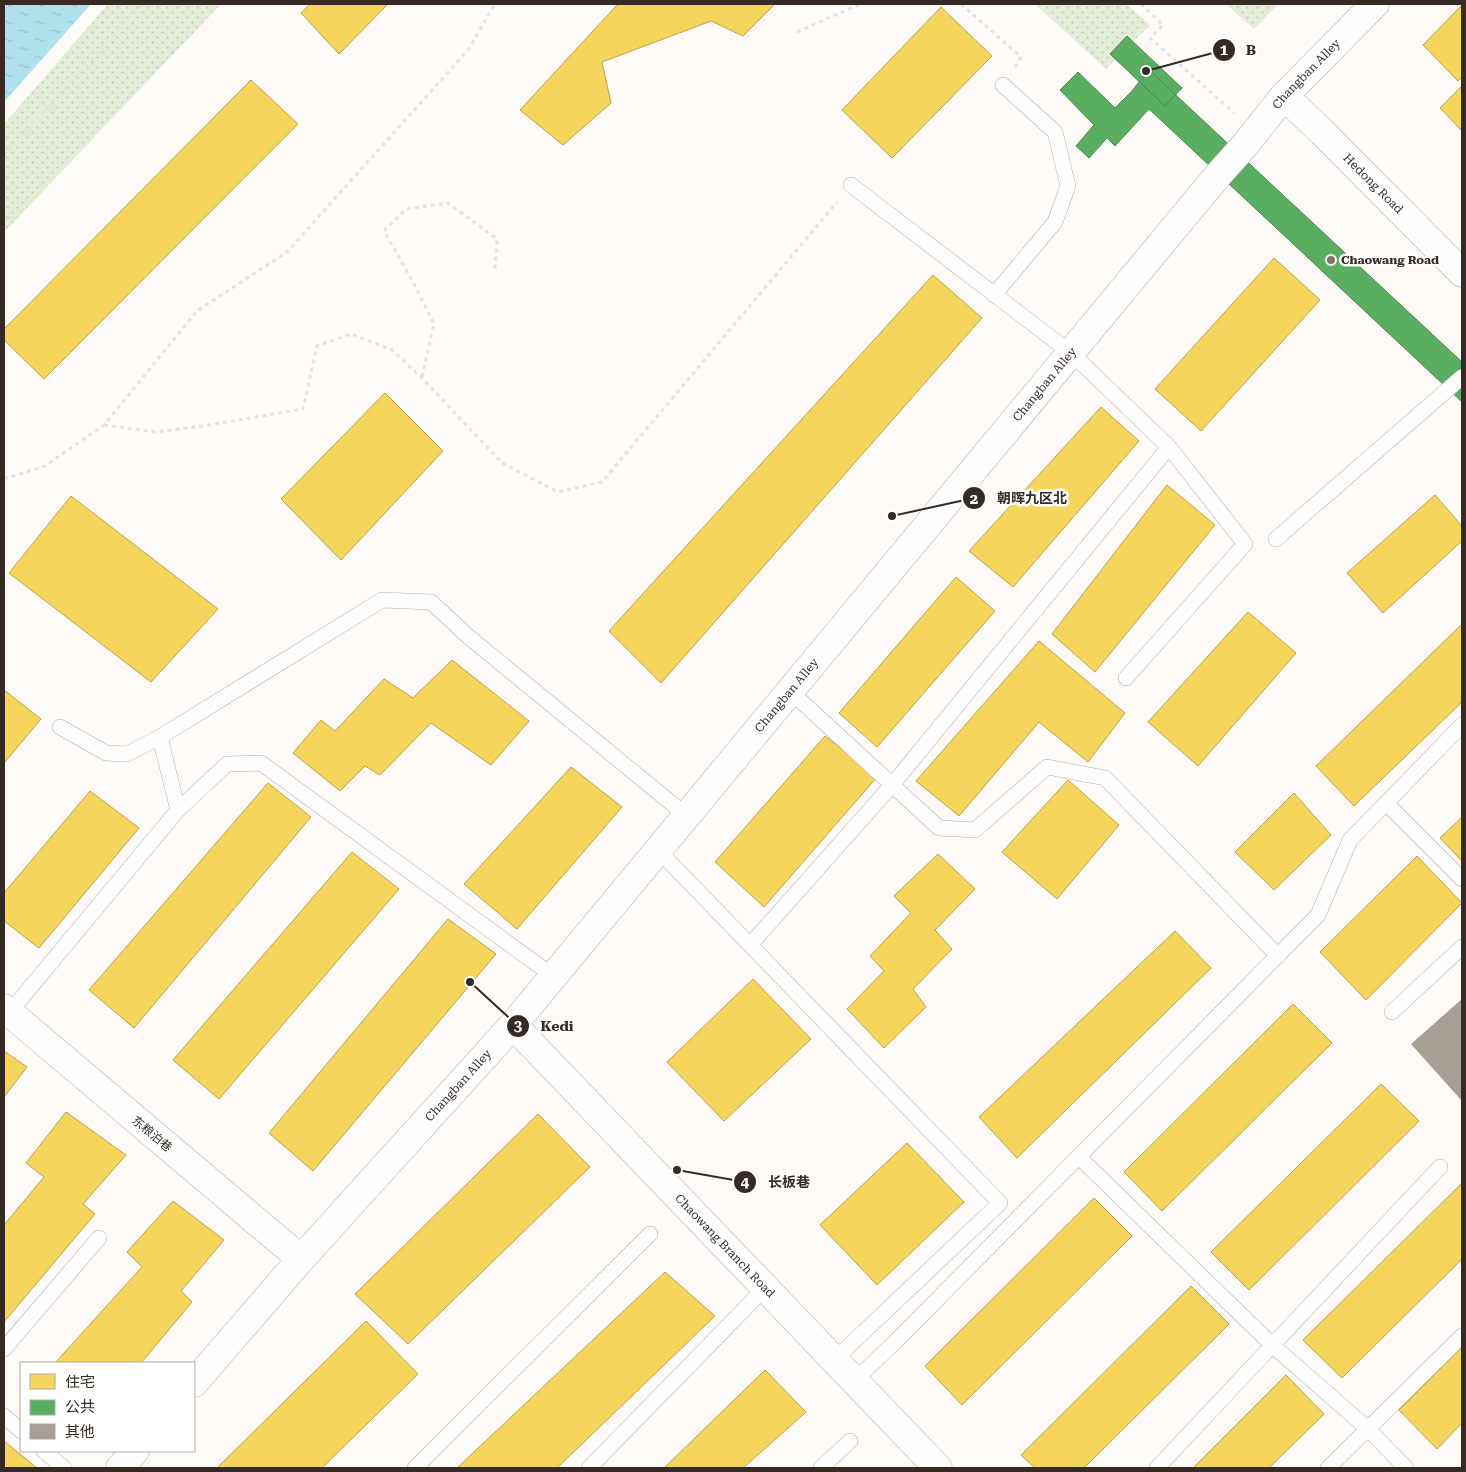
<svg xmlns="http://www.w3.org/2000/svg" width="1466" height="1472" viewBox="0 0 1466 1472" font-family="'Roboto Serif','Noto Sans SC',serif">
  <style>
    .grass { fill: url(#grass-dots) }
    .water { fill: url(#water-ripples) }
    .homes { fill: #f6d55c; stroke: #bca24b }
    .public { fill: #5aae61; stroke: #4f874f }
    .building { fill: #a79e96 }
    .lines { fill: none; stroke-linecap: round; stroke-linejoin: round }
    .service-casing { stroke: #b4aeaa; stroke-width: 16 }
    .minor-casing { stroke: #b4aeaa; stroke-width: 29 }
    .tertiary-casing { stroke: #b4aeaa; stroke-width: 29 }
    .path { stroke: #e4e3e2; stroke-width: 3; stroke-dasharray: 4 4; stroke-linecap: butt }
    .service { stroke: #fffefe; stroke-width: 15 }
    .minor { stroke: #fffefe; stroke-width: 28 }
    .tertiary { stroke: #fffefe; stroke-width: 28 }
    .poi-dot { fill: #7b736e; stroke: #fff; stroke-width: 2 }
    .labels { text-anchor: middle; stroke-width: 5; stroke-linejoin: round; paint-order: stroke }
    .street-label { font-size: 12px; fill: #352b24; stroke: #fff }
    .poi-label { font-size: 12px; font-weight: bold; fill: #352b24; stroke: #fff; text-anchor: start }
    .leader { fill: none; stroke: #352b24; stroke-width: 2 }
    .callout-dot { fill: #352b24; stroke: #fff; stroke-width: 2 }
    .mark-label { font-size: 15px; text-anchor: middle; font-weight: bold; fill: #fff }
    .callout-label { font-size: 14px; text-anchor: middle; font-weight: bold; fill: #352b24; stroke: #fff; stroke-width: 5; stroke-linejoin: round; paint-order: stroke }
  </style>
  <defs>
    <pattern id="grass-dots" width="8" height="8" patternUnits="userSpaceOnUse" patternTransform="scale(1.25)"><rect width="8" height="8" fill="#e2ecd7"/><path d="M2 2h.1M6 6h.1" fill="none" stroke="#c2cbb8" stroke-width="1.8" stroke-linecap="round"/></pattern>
    <pattern id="water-ripples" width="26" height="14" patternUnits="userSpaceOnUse" patternTransform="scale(1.25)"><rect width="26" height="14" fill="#afe2ee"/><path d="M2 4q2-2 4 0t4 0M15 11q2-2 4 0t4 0" fill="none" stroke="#97c2cc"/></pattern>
  </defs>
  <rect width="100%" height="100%" fill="#fdfaf8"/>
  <!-- grass -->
  <path class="grass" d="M108,4H221L4,232V124Z
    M1035,4H1126L1150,25L1106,69Z
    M1226,4H1278L1254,29Z"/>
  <!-- water -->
  <path class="water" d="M4,4H91L4,102Z"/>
  <!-- homes -->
  <path class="homes" d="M310,4H388L339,54L301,13Z
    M618,4H775L743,36L711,21L602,62L611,103L563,145L520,110Z
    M1462,5V77L1458,81L1423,45Z
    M941,7L992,56L892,158L842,110Z
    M251,80L298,124L44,379L4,340V329Z
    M1462,86V131L1440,108Z
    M1274,258L1320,300L1201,431L1155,389Z
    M933,275L982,318L661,683L609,631Z
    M385,393L443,451L341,560L281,499Z
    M1101,407L1139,441L1013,587L969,551Z
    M1167,485L1215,525L1095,672L1052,634Z
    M1435,495L1462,526V541L1383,613L1347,573Z
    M71,496L218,609L151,682L9,573Z
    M956,577L995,611L877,747L839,713Z
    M1248,612L1296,653L1198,766L1148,722Z
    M1462,624V702L1354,806L1316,766Z
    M1039,641L1125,713L1088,762L1039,722L959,816L916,781Z
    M452,660L529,721L491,765L431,723L380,775L365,766L340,791L293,753L321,720L335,731L384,679L413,698Z
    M4,690L41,719L4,763Z
    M825,736L877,777L764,907L715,862Z
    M571,767L622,807L517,929L464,884Z
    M1068,780L1119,825L1057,899L1002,852Z
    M268,783L311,817L134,1028L89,990Z
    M90,791L139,828L39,948L4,921V893Z
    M1294,793L1331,835L1274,890L1235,852Z
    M1462,817V861L1440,838Z
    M352,852L399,889L219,1099L173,1060Z
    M938,854L975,889L935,930L952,949L913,989L926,1007L884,1048L847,1009L884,971L870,956L911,913L894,896Z
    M1417,856L1462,903L1366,1000L1320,952Z
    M448,919L496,954L313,1171L269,1133Z
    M1175,931L1211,968L1017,1158L979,1117Z
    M753,979L811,1039L724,1121L667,1062Z
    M1293,1004L1332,1043L1162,1211L1124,1172Z
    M4,1051L27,1067L4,1097Z
    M1381,1084L1419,1121L1249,1290L1211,1252Z
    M66,1112L126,1155L83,1204L95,1214L4,1322V1225L44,1177L26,1163Z
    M538,1114L590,1167L408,1344L355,1294Z
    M907,1143L964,1202L877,1285L820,1225Z
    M1462,1183V1259L1342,1378L1303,1340Z
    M1094,1198L1132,1236L962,1405L925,1366Z
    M173,1201L224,1240L181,1291L192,1302L141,1363H55L142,1267L127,1252Z
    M665,1272L715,1316L557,1468H457Z
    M1191,1286L1229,1324L1084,1468H1035L1021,1455Z
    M366,1321L418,1374L322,1468H217Z
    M1462,1347V1423L1437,1449L1399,1410Z
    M765,1370L806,1412L743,1468H664Z
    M1286,1375L1324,1414L1269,1468H1193Z
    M4,1441L37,1468H4Z"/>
  <!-- public -->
  <path class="public" d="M1127,36L1182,88L1165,106L1110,54Z
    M1149,70L1462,362V402L1149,109L1115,146L1107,138L1089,158L1076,146L1094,125L1060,90L1078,72L1115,108L1131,92Z"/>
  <!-- building -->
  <path class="building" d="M1462,999V1101L1411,1044Z"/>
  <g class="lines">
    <!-- service casing -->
    <g class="service-casing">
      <path id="service" d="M994,295L1055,222L1068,186L1055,132L1003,85
        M1276,539L1462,377
        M1126,678L1245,544L1169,447
        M790,691L939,828L975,830L1047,767L1105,778L1278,956
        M60,727L106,753L127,754L160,737L382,600L431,602L470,638L687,816
        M1386,803L1462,879
        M178,810L227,764L261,763L553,976
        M658,850L1000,1203L834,1360
        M750,945L892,785L1169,447L1071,353L851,185
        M1392,1012L1462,947
        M9,1013L178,810L160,737
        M1079,1157L1272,1345L1368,1429L1406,1468
        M4,1349L99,1238
        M854,1381L895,1342L1318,915L1350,840L1462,725
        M4,1416L21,1431
        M44,1451L64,1468
        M415,1468L650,1234
        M589,1468L765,1288
        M821,1468L850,1441
        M1157,1468L1440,1167
        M1328,1468L1462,1336"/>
    </g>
    <!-- minor casing -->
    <g class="minor-casing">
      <g id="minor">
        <path d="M4,1008L301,1259"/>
        <path id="s1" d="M513,1025L938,1468"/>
      </g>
    </g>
    <!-- tertiary casing -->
    <g class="tertiary-casing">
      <g id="tertiary">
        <path id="s2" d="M1284,96L1322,132L1462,273"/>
        <path id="s3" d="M194,1383L301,1259L513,1025L1219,174L1245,145L1284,96L1375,4"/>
        <path d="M120,1468L135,1451"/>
      </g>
    </g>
    <!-- path -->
    <path class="path" d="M961,4L1021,57L1015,67
      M1141,4L1163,25L1150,38L1234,113
      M797,32L860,4
      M4,155L142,4
      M422,377L434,324L413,282L384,231L406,209L448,203L497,239L495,269
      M104,425L156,432L203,426L303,409L317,346L351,334L392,350L422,378L502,463L558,492L602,482L837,202
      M4,479L45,466L104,425L197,311L287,252L468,50L495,4"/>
    <!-- service -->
    <use href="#service" class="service"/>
    <!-- minor -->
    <use href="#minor" class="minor"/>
    <!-- tertiary -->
    <use href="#tertiary" class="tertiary"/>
  </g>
  <!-- markers -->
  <circle class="poi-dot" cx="1331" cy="260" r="5"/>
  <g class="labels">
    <!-- street labels -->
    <g class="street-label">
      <text dy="4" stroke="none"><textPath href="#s3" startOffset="1718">Changban Alley</textPath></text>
      <text dy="4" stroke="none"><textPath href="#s2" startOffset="125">Hedong Road</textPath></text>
      <text dy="4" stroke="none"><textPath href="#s3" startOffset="1312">Changban Alley</textPath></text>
      <text dy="4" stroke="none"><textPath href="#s3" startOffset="908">Changban Alley</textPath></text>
      <text dy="4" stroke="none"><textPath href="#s3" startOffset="398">Changban Alley</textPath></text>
      <text transform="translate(152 1134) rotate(40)" y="4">东粮泊巷</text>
      <text dy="4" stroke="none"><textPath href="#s1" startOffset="306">Chaowang Branch Road</textPath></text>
    </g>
    <!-- poi labels -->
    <g class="poi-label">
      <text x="1341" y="264">Chaowang Road</text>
    </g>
  </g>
  <!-- callouts -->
  <path class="leader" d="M1146 71L1224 50M892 516L974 498M470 982L518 1026M677 1170L745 1182"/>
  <g class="callout-dot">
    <circle cx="1146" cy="71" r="5"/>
    <circle cx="892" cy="516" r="5"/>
    <circle cx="470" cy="982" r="5"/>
    <circle cx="677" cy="1170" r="5"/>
    <circle cx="1224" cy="50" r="12"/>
    <circle cx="974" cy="498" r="12"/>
    <circle cx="518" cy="1026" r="12"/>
    <circle cx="745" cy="1182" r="12"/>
  </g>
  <g class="mark-label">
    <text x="1224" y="55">1</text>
    <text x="974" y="504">2</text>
    <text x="518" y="1031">3</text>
    <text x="745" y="1187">4</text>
  </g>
  <g class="callout-label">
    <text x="1251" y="55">B</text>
    <text x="1032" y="503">朝晖九区北</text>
    <text x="557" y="1031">Kedi</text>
    <text x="789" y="1187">长板巷</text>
  </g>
  <!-- border -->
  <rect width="1466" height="1472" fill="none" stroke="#352b24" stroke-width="10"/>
  <!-- legend -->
  <rect x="20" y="1362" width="175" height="90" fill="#ffffff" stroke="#aeaaa7"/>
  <rect x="30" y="1374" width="25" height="15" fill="#f6d55c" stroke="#aeaaa7"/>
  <text x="65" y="1387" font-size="15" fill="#352b24">住宅</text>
  <rect x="30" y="1400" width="25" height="15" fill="#5aae61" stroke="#aeaaa7"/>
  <text x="65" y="1412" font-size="15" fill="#352b24">公共</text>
  <rect x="30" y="1424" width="25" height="15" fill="#a79e96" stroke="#aeaaa7"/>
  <text x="65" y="1437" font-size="15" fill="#352b24">其他</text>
</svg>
